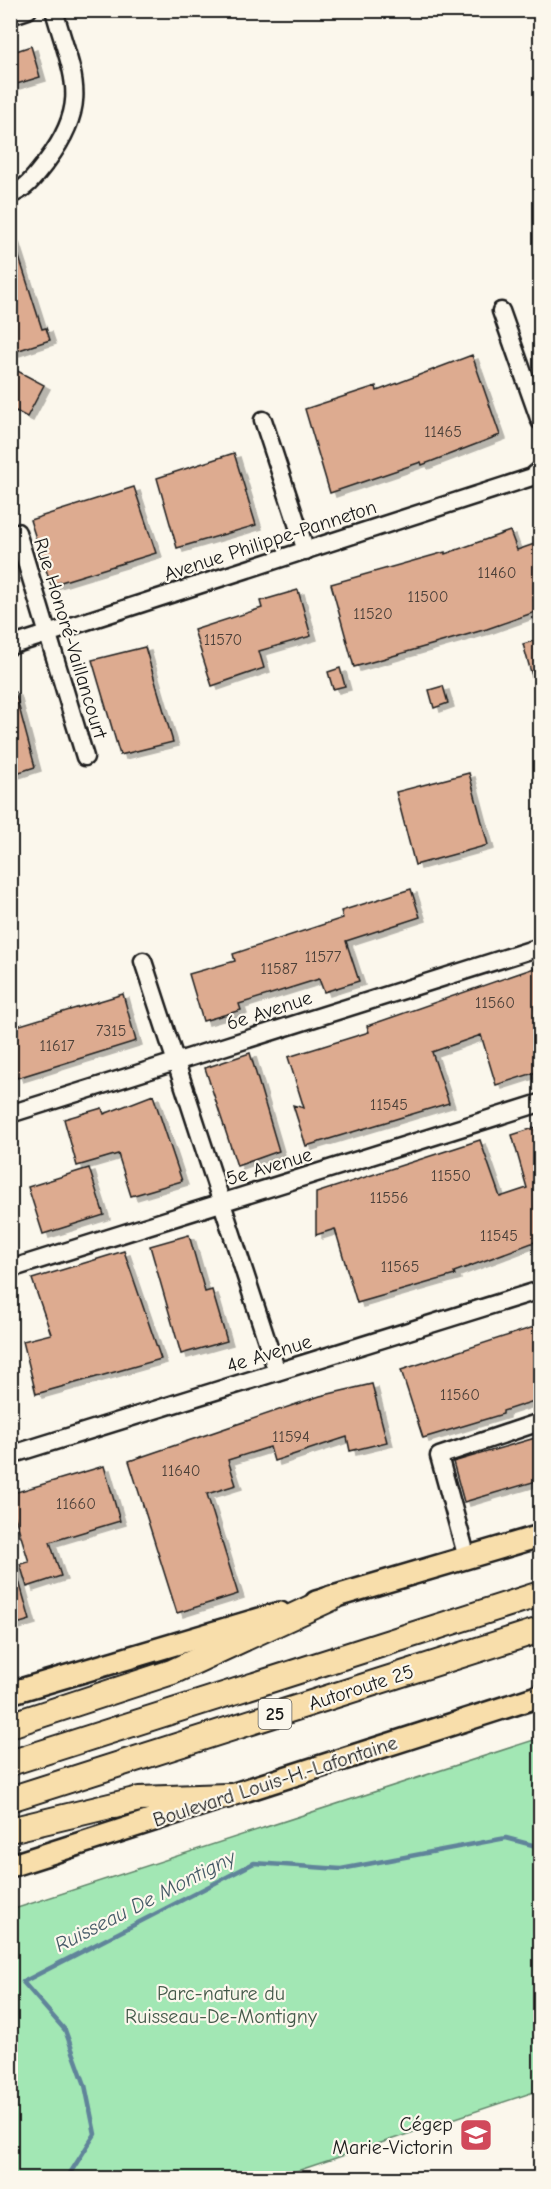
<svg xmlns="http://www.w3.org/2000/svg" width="551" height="2189" viewBox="0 0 551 2189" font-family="'Comic Neue',sans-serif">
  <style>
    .green { fill: #a2e7b4; stroke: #5f8268; stroke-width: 1.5 }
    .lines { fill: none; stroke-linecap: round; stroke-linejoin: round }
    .stream { stroke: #60849a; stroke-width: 4.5 }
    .building { fill: #ddab90; stroke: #1c1c1c; stroke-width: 1.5; filter: url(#shadow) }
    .minor-casing { stroke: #1c1c1c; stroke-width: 21 }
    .major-casing { stroke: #1c1c1c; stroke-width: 26 }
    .highway-casing { stroke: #1c1c1c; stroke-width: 28 }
    .minor { stroke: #fbf7ec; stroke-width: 16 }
    .major { stroke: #f8deab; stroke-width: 21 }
    .highway { stroke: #f8deab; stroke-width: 24 }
    .labels { text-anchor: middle; stroke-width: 4.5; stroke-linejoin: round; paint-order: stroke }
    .number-label { font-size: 16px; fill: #4c4039 }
    .shield { fill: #fbf7ec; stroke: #5f5e5a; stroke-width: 1.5 }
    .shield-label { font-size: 18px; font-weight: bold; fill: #1c1c1c }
    .street-label { font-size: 20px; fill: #1c1c1c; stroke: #fbf7ec }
    .park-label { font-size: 20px; fill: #44594a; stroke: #fbf7ec }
    .poi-label { font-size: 20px; fill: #1c1c1c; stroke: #fbf7ec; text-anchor: end }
    .water-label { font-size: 21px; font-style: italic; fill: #445966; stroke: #fbf7ec }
  </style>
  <defs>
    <filter id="shadow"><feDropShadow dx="6" dy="4" stdDeviation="0" flood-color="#0004"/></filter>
  </defs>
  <rect width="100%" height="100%" fill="#fbf7ec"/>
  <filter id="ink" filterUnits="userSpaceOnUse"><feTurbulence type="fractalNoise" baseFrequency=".0167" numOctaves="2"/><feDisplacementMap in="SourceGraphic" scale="12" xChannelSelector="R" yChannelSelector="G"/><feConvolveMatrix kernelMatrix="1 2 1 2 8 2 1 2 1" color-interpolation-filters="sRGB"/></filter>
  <g filter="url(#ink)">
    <!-- green -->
    <path class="green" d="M540,1738V2090L276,2178H11V1910Z"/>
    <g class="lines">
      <!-- stream -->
      <path class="stream" d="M67,2178L95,2134L85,2085L65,2030L23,1982L254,1863L341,1869L506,1838L540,1847"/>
    </g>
    <!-- building -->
    <path class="building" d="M31,46L40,77L10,86V53Z
      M13,238L42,329L46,328L50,340L13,352L10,342V239Z
      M472,355L500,435L422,465L421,462L330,493L305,409L376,386L377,391Z
      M10,367L44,385L27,417L10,408Z
      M234,453L256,525L177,548L157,478Z
      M134,487L156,553L51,585L30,520Z
      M510,531L517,550L540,542V599L534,600L538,611L487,629L354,667L331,584L445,552V554Z
      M298,590L311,636L259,651L264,668L212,686L194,630L262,608L260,601Z
      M540,639V690H536L523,644Z
      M145,647L173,742L120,755L92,660Z
      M340,668L345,686L333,689L328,672Z
      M443,686L448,703L434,708L429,690Z
      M10,692H15L35,767L10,775Z
      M469,773L488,845L415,865L396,792Z
      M411,889L420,917L346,941L359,981L324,992L319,979L239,1004L241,1010L203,1021L189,974L235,961L233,954L343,918L341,911Z
      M540,966V1071L496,1085L481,1035L432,1052L449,1103L306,1146L293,1105L304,1108L288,1057L369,1032L367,1026Z
      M123,994L136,1041L17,1078L10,1059V1028Z
      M250,1053L279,1151L237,1166L205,1068Z
      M153,1095L182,1181L131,1196L118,1154L77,1166L64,1119L102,1108L104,1114Z
      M540,1126V1240L454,1272L455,1275L357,1303L335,1229L316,1235V1193L480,1140L500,1197L527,1188L512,1135Z
      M89,1168L104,1215L43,1234L28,1187Z
      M189,1235L205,1292L212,1290L227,1341L181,1354L150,1246Z
      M124,1251L161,1359L36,1394L23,1341L51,1334L32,1279Z
      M540,1325V1399L503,1411V1414L423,1438L401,1370Z
      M372,1384L387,1442L350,1451L347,1437L274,1461L270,1447L228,1460L236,1485L207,1494L238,1594L177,1613L129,1461L320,1396Z
      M535,1438L540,1458V1480L464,1502L453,1462Z
      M104,1466L120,1521L50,1542L61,1576L27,1587L20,1564L29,1562L10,1501V1494Z
      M14,1563L30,1620L10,1626V1564Z"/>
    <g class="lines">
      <!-- minor casing -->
      <g class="minor-casing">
        <path id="minor" d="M10,16L28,10
          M10,195C27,189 36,175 47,161C92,101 72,75 54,10
          M501,311L540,421
          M263,420L306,551
          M17,532L85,757
          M10,646L532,477L540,470
          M143,961L277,1372
          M10,1114L540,947
          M10,1269L540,1103
          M10,1455L540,1290
          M467,1558L439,1456L540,1422"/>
      </g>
      <!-- major casing -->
      <g class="major-casing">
        <path id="major" d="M316,1602L540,1536
          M10,1693L280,1613
          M10,1866L540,1696"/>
      </g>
      <!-- highway casing -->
      <g class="highway-casing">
        <path id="highway" d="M10,1725L172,1672L332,1598
          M10,1763L540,1594
          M10,1799L540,1630
          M10,1830L139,1799L227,1796"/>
      </g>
      <!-- minor -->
      <use href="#minor" class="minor"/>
      <!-- major -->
      <use href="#major" class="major"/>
      <!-- highway -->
      <use href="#highway" class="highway"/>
    </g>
  </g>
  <!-- icons -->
  <defs>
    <g id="university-square" transform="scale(1.725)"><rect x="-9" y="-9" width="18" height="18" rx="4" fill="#d1495b" stroke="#fbf7ec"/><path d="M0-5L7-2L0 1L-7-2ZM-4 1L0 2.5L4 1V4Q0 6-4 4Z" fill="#fff"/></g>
  </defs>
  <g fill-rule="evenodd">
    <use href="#university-square" x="476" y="2135"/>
  </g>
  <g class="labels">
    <!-- number labels -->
    <g class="number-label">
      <text x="443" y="437">11465</text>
      <text x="497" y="578">11460</text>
      <text x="428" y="602">11500</text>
      <text x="373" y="619">11520</text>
      <text x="223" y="645">11570</text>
      <text x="323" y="962">11577</text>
      <text x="279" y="974">11587</text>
      <text x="495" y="1008">11560</text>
      <text x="111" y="1036">7315</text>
      <text x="57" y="1051">11617</text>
      <text x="389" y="1110">11545</text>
      <text x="451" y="1181">11550</text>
      <text x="389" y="1203">11556</text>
      <text x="499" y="1241">11545</text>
      <text x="400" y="1272">11565</text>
      <text x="460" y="1400">11560</text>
      <text x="291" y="1442">11594</text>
      <text x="181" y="1476">11640</text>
      <text x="76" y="1509">11660</text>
    </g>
    <!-- shield labels -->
    <rect class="shield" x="258.5" y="1699" width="33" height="30" rx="4.5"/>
    <g class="shield-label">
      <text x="275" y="1720">25</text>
    </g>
    <!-- street labels -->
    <g class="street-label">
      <text transform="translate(270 540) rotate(-18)" y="7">Avenue Philippe-Panneton</text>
      <text transform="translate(71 638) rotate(73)" y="7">Rue Honoré-Vaillancourt</text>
      <text transform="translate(269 1010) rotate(-18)" y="7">6e Avenue</text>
      <text transform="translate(269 1166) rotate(-17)" y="7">5e Avenue</text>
      <text transform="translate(269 1353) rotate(-17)" y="7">4e Avenue</text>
      <text transform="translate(361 1687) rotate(-18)" y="7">Autoroute 25</text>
      <text transform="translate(275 1781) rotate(-18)" y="7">Boulevard Louis-H.-Lafontaine</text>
    </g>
    <!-- park labels -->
    <g class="park-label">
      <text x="221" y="2000">Parc-nature du<tspan x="221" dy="23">Ruisseau-De-Montigny</tspan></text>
    </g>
    <!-- poi labels -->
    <g class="poi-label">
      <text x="453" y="2131">Cégep<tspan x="453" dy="23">Marie-Victorin</tspan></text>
    </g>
    <!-- water labels -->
    <g class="water-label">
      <text transform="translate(145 1901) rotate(-27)" y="7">Ruisseau De Montigny</text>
    </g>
  </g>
  <!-- margin -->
  <rect width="551" height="2189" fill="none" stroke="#fbf7ec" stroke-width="36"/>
  <rect x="18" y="18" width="515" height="2153" fill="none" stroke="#1c1c1c" stroke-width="2" filter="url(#ink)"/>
</svg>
